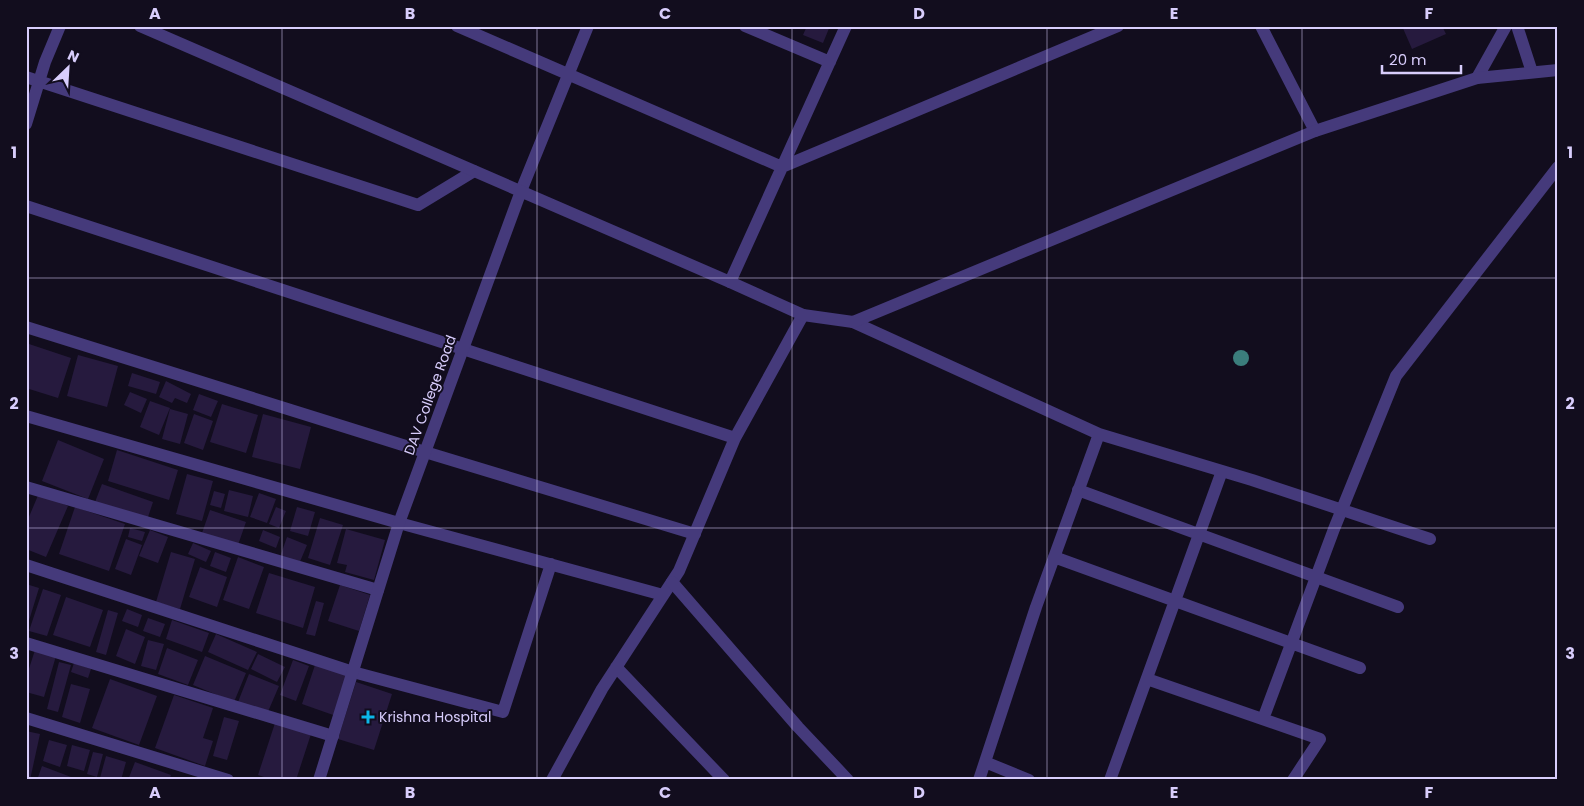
<svg xmlns="http://www.w3.org/2000/svg" width="1584" height="806" viewBox="0 0 1584 806" font-family="Poppins,sans-serif">
  <style>
    .building { fill: #261a3e }
    .lines { fill: none; stroke-linecap: round; stroke-linejoin: round }
    .service { stroke: #453a7b; stroke-width: 12 }
    .minor { stroke: #453a7b; stroke-width: 12 }
    .tertiary { stroke: #453a7b; stroke-width: 12 }
    .tree { fill: #3b7d7c }
    .grid { fill: none; stroke: #d8cdfc; stroke-width: 1; stroke-opacity: 0.55 }
    .poi-dot { fill: #0cb7e9; stroke: #120d1e; stroke-width: 2 }
    .labels { text-anchor: middle; stroke-width: 4; stroke-linejoin: round; paint-order: stroke }
    .street-label { font-size: 14px; fill: #d8cdfc; stroke: #120d1e }
    .poi-label { font-size: 14px; fill: #d8cdfc; stroke: #120d1e; text-anchor: start }
    .neatline { fill: none; stroke: #d8cdfc; stroke-width: 2 }
    .grid-label { font-size: 16px; text-anchor: middle; font-weight: bold; fill: #d8cdfc }
  </style>
  <rect width="100%" height="100%" fill="#120d1e"/>
  <!-- building -->
  <path class="building" d="M807,26H830L823,43L803,35Z
    M1402,26H1442L1446,34L1412,49Z
    M26,343L71,358L58,398L26,388Z
    M78,355L118,366L107,407L67,396Z
    M132,373L160,382L156,394L128,386Z
    M166,381L191,394L187,403L175,398L172,403L159,397Z
    M130,392L147,399L141,413L124,405Z
    M199,394L218,401L211,417L193,410Z
    M150,401L170,408L159,435L140,427Z
    M222,404L258,415L246,453L210,442Z
    M170,409L188,414L180,444L162,439Z
    M194,414L213,421L203,450L184,443Z
    M263,414L311,427L300,469L252,457Z
    M58,440L104,459L88,499L42,481Z
    M117,450L178,470L169,500L108,481Z
    M187,474L213,481L202,521L176,514Z
    M102,484L153,502L147,520L95,502Z
    M229,490L253,496L248,517L224,511Z
    M214,491L225,494L221,508L210,505Z
    M39,493L68,506L46,557L26,549V524Z
    M259,493L276,499L267,523L250,517Z
    M75,507L125,524L109,571L59,554Z
    M276,507L286,511L279,528L269,524Z
    M297,507L315,512L308,536L290,531Z
    M210,510L246,522L238,545L202,533Z
    M320,518L343,525L330,565L308,558Z
    M130,528L145,532L142,541L128,537Z
    M346,529L385,540L374,580L345,572L347,565L337,563Z
    M150,530L168,537L158,563L139,556Z
    M263,530L280,537L276,548L259,541Z
    M287,537L307,545L299,564L280,557Z
    M126,539L142,545L131,575L115,569Z
    M193,543L211,551L206,562L188,554Z
    M171,552L195,559L180,609L156,602Z
    M215,552L231,558L226,572L210,566Z
    M238,557L264,567L249,609L223,600Z
    M200,567L227,577L217,607L189,597Z
    M269,573L315,587L303,628L256,613Z
    M26,584L39,588L27,627H26Z
    M340,585L370,595L359,631L328,621Z
    M43,589L61,595L47,636L29,631Z
    M66,597L103,610L90,647L53,635Z
    M316,601L324,603L315,636L306,634Z
    M127,609L142,615L138,627L122,621Z
    M108,610L118,613L106,655L96,652Z
    M148,618L165,624L160,637L143,631Z
    M172,620L209,633L202,652L166,639Z
    M126,629L145,637L135,664L116,656Z
    M216,634L257,652L248,670L208,652Z
    M148,640L164,644L156,670L141,666Z
    M167,648L198,660L188,685L158,674Z
    M35,650L56,656L44,697L26,692V678Z
    M258,654L285,667L277,682L251,669Z
    M205,656L246,673L234,702L193,685Z
    M293,660L309,666L296,701L280,695Z
    M59,662L71,665L58,712L47,709Z
    M74,663L91,669L88,678L71,672Z
    M315,665L349,676L336,716L302,704Z
    M249,674L279,686L267,714L238,702Z
    M110,679L157,696L139,745L92,728Z
    M356,682L392,694L374,750L338,739Z
    M71,684L90,689L80,723L62,717Z
    M174,695L213,708L203,738L213,741L205,766L155,748Z
    M224,717L239,721L227,760L213,756Z
    M275,723L311,734L296,780H273L258,775Z
    M26,731L40,734L30,780H26Z
    M49,740L67,745L60,767L43,761Z
    M72,745L90,750L84,771L67,766Z
    M93,752L103,754L97,777L87,774Z
    M106,756L126,762L121,780L100,778Z
    M135,762L171,775L169,780H128Z
    M42,766L71,777L70,780H37Z"/>
  <g class="lines">
    <!-- service -->
    <path class="service" d="M26,327L425,452
      M26,487L378,590
      M26,643L333,736"/>
    <!-- minor -->
    <path class="minor" d="M457,26L782,167L1118,26
      M745,26L830,62
      M1261,26L1315,131
      M1517,26L1532,72
      M26,77L418,205L474,171
      M1477,78L1506,26
      M26,124L45,62L60,26
      M521,191L588,26
      M26,206L735,438
      M730,282L846,26
      M853,322L1099,434L1252,480L1430,539
      M26,416L399,523L663,595
      M425,452L695,534
      M1078,490L1398,607
      M1054,557L1360,668
      M26,565L353,672L503,712L551,564
      M616,667L724,780
      M1147,679L1320,739L1293,780
      M26,718L228,780
      M1263,719L1334,529L1396,376L1558,167
      M985,762L1029,780
      M552,780L602,689L679,571L735,438L803,315
      M979,780L1036,607L1099,434
      M1110,780L1222,471"/>
    <!-- tertiary -->
    <path class="tertiary" d="M140,26L730,282L803,315L853,322L1315,131L1477,78L1558,70
      M672,582L798,727L848,780
      M319,780L399,523L521,191"/>
  </g>
  <!-- trees -->
  <circle class="tree" cx="1241" cy="358" r="8"/>
  <!-- grid -->
  <path class="grid" d="M282,26V780M537,26V780M792,26V780M1047,26V780M1302,26V780M26,278H1558M26,528H1558"/>
  <!-- markers -->
  <path class="poi-dot" d="M365.5 709.5h5v5h5v5h-5v5h-5v-5h-5v-5h5z"/>
  <g class="labels">
    <!-- street labels -->
    <g class="street-label">
      <text transform="translate(430 395) rotate(-70)" y="5">DAV College Road</text>
    </g>
    <!-- poi labels -->
    <g class="poi-label">
      <text x="379" y="722">Krishna Hospital</text>
    </g>
  </g>
  <!-- border -->
  <rect width="1584" height="806" fill="none" stroke="#120d1e" stroke-width="55"/>
  <!-- north arrow -->
  <g transform="translate(68 68) rotate(25)" stroke="#120d1e" stroke-width="4" paint-order="stroke">
  <path d="M0-4L9 19L0 12L-9 19Z" fill="#d8cdfc"/>
  <text y="-8" font-size="14" font-weight="bold" text-anchor="middle" fill="#d8cdfc">N</text>
  </g>
  <!-- scale -->
  <path d="M1382 65v8h79v-8" fill="none" stroke="#d8cdfc" stroke-width="2.5"/>
  <text x="1389" y="65" font-size="15" fill="#d8cdfc" stroke="#120d1e" stroke-width="4" paint-order="stroke">20 m</text>
  <rect x="28" y="28" width="1528" height="750" class="neatline"/>
  <g class="grid-label">
    <text x="155" y="19">A</text>
    <text x="410" y="19">B</text>
    <text x="665" y="19">C</text>
    <text x="919" y="19">D</text>
    <text x="1174" y="19">E</text>
    <text x="1429" y="19">F</text>
    <text x="14" y="158">1</text>
    <text x="1570" y="158">1</text>
    <text x="14" y="409">2</text>
    <text x="1570" y="409">2</text>
    <text x="14" y="659">3</text>
    <text x="1570" y="659">3</text>
    <text x="155" y="798">A</text>
    <text x="410" y="798">B</text>
    <text x="665" y="798">C</text>
    <text x="919" y="798">D</text>
    <text x="1174" y="798">E</text>
    <text x="1429" y="798">F</text>
  </g>
</svg>
